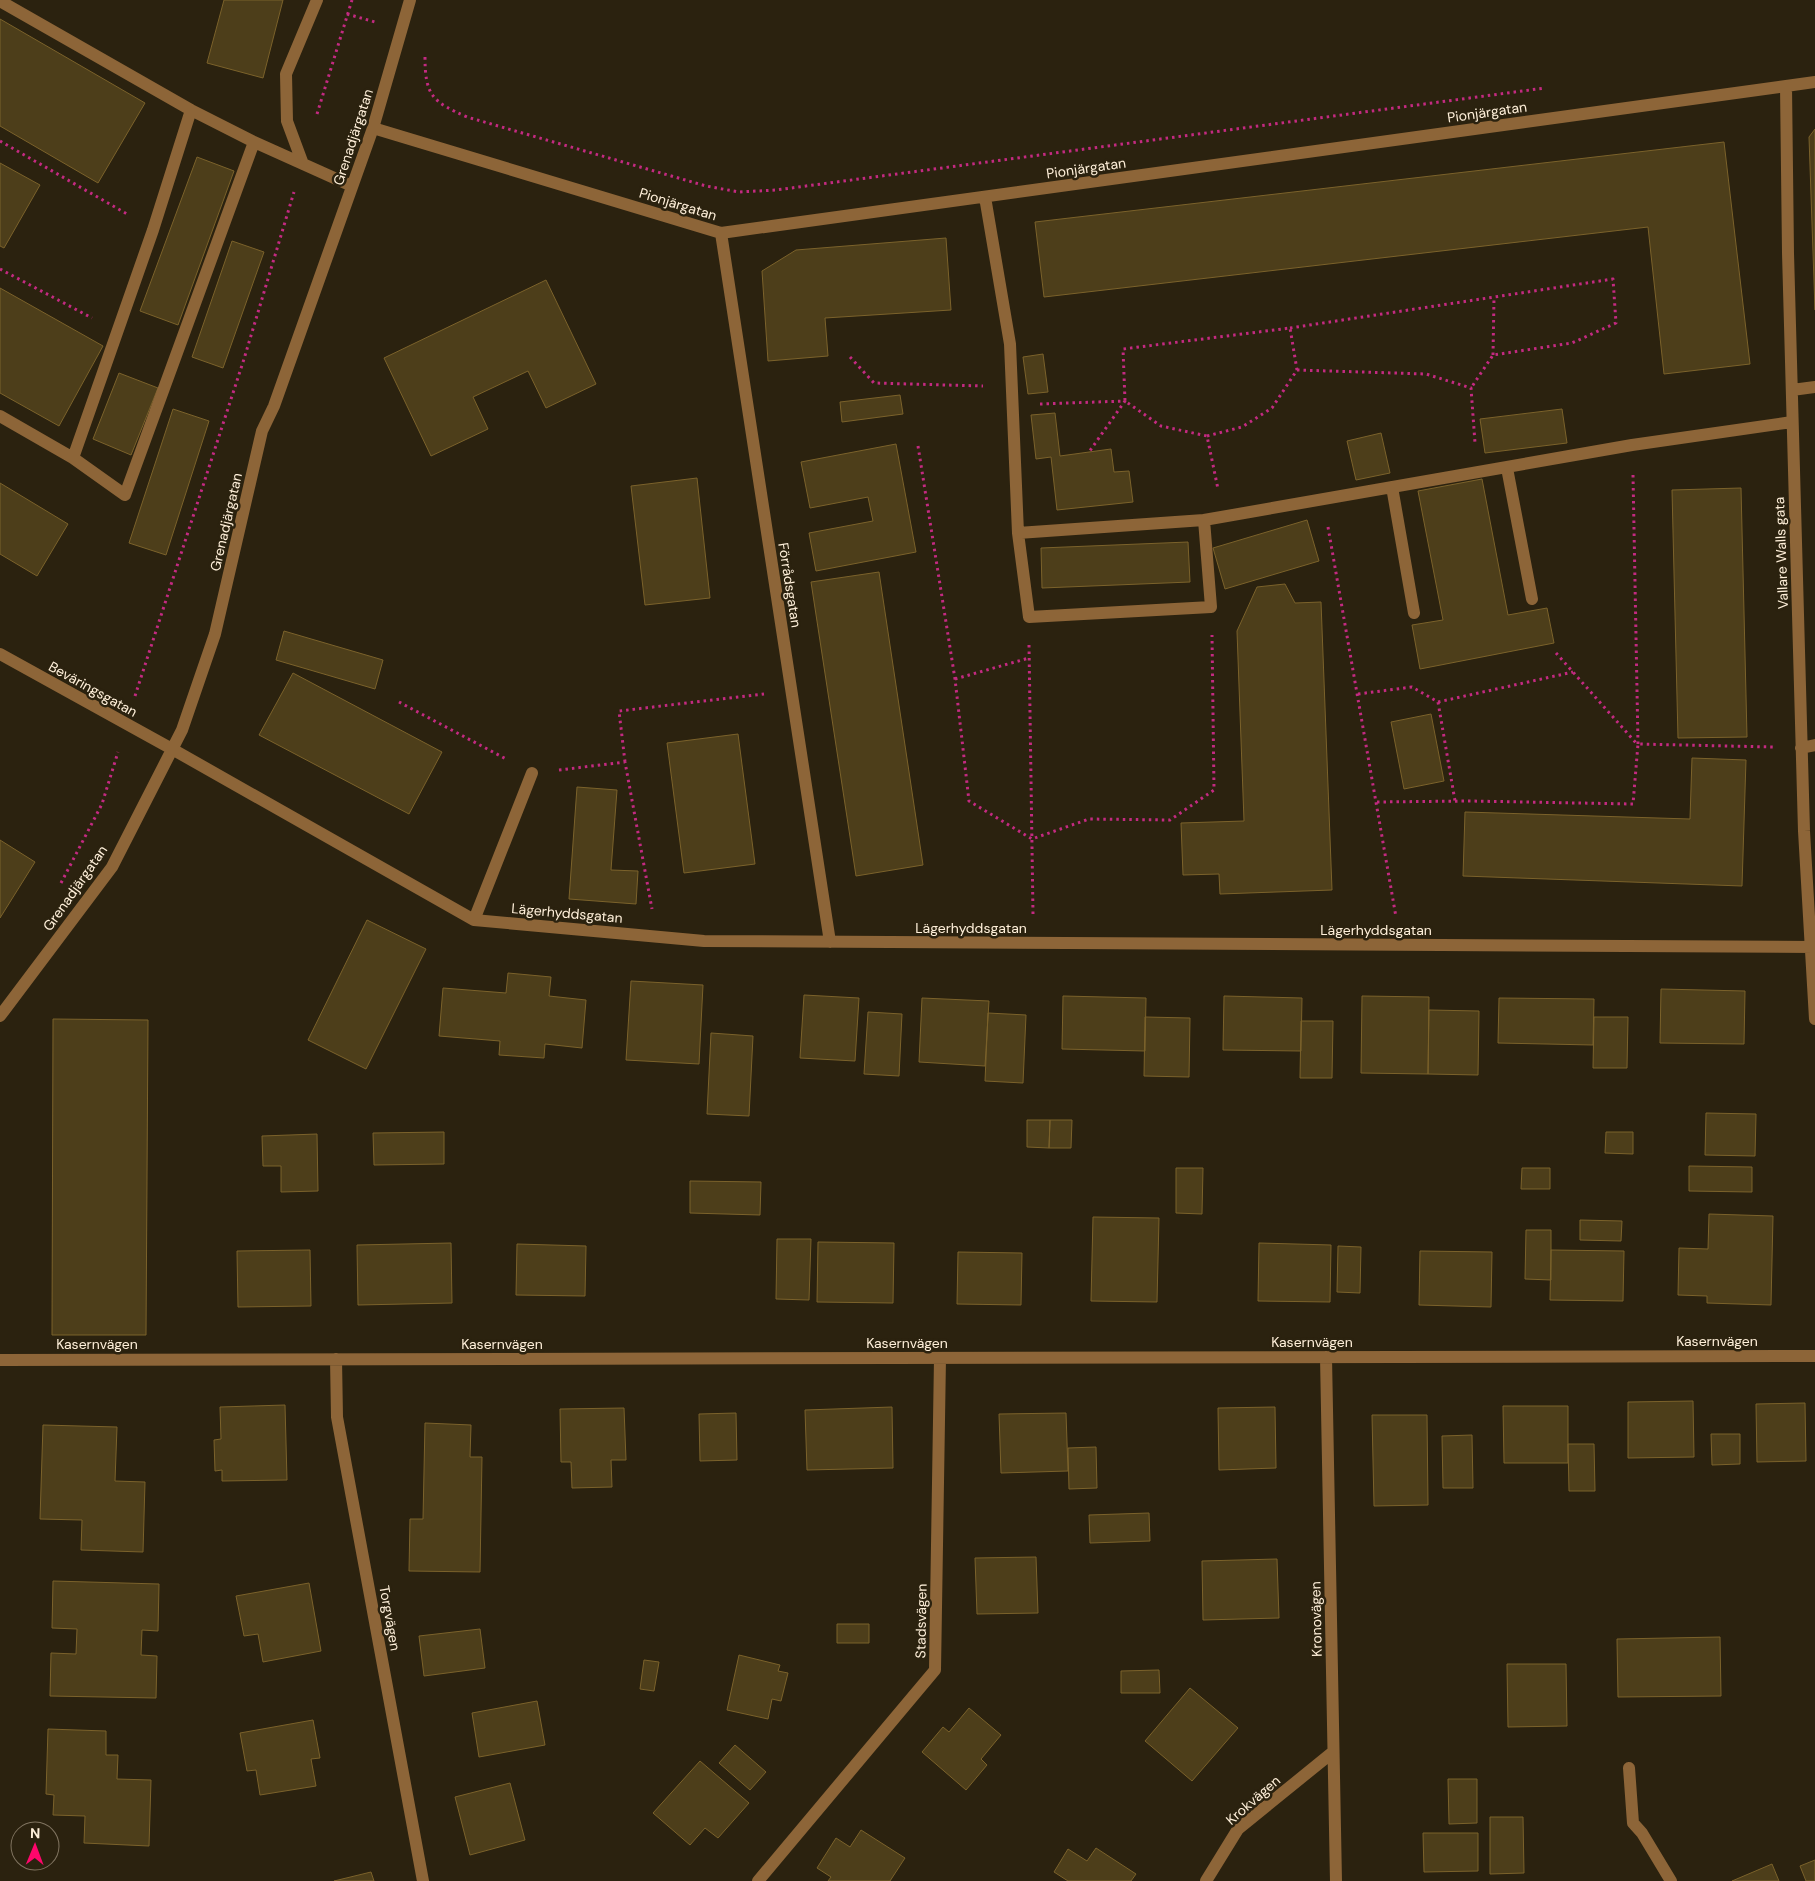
<svg xmlns="http://www.w3.org/2000/svg" width="1815" height="1881" viewBox="0 0 1815 1881" font-family="'DM Sans',sans-serif">
  <style>
    .building { fill: #4d3e1a; stroke: #7b622b }
    .lines { fill: none; stroke-linecap: round; stroke-linejoin: round }
    .path { stroke: #c32a81; stroke-width: 3; stroke-dasharray: 2.5 4; stroke-linecap: butt }
    .minor { stroke: #8d6538; stroke-width: 12 }
    .labels { text-anchor: middle; stroke-width: 5; stroke-linejoin: round; paint-order: stroke }
    .street-label { font-size: 14px; fill: #fff0da; stroke: #2b220f }
  </style>
  <rect width="100%" height="100%" fill="#2b220f"/>
  <!-- building -->
  <path class="building" d="M224,0H283L263,78L207,63Z
    M0,19L145,103L98,183L0,126Z
    M1815,129V310L1809,137Z
    M1724,142L1750,364L1664,374L1648,227L1044,297L1035,222Z
    M197,157L234,171L178,325L140,311Z
    M0,163L40,185L4,248L0,246Z
    M946,238L951,310L825,318L828,356L768,361L762,271L796,250Z
    M232,241L264,252L223,368L192,357Z
    M546,280L596,384L546,408L528,371L473,397L488,429L431,456L384,358Z
    M0,288L103,346L59,426L0,393Z
    M1043,354L1048,392L1028,394L1023,357Z
    M119,373L158,388L131,455L93,439Z
    M900,395L903,414L842,422L840,402Z
    M173,409L209,421L166,555L129,543Z
    M1562,409L1567,443L1485,453L1480,419Z
    M1055,413L1060,456L1111,449L1114,472L1129,471L1133,502L1057,510L1051,457L1036,459L1031,415Z
    M1381,433L1390,473L1356,480L1347,441Z
    M896,444L916,552L816,571L809,533L873,521L868,497L810,508L801,462Z
    M697,478L710,598L645,605L631,486Z
    M1482,479L1508,615L1547,608L1554,643L1420,669L1412,625L1443,620L1418,491Z
    M0,483L68,524L37,576L0,554Z
    M1741,488L1747,737L1678,738L1672,490Z
    M1307,520L1319,561L1225,589L1213,548Z
    M1188,542L1190,582L1042,588L1041,548Z
    M879,572L923,865L856,876L811,582Z
    M1285,584L1295,603L1321,602L1332,890L1220,894L1219,874L1183,875L1181,823L1244,821L1237,631L1257,587Z
    M284,631L383,660L375,689L276,660Z
    M293,673L442,752L409,814L259,735Z
    M1431,714L1444,781L1404,789L1391,722Z
    M738,734L755,864L684,873L667,743Z
    M1692,758L1746,760L1742,886L1463,876L1465,812L1690,819Z
    M577,787L617,790L611,870L638,871L636,904L569,899Z
    M0,840L35,862L0,918Z
    M367,920L426,949L366,1069L308,1040Z
    M508,973L551,977L549,996L586,1000L582,1048L545,1044L544,1058L499,1055L500,1041L439,1036L443,988L506,993Z
    M631,981L703,985L699,1064L626,1060Z
    M1661,989L1745,991L1744,1044L1660,1043Z
    M804,995L859,998L855,1061L800,1058Z
    M1063,996L1146,998L1145,1051L1062,1049Z
    M1224,996L1302,998L1301,1051L1223,1050Z
    M1362,996L1429,997L1428,1074L1361,1073Z
    M922,998L989,1001L985,1066L919,1062Z
    M1499,998L1594,999L1593,1045L1498,1043Z
    M1429,1010L1479,1011L1478,1075L1428,1074Z
    M868,1012L902,1014L899,1076L864,1074Z
    M988,1013L1026,1015L1023,1083L985,1081Z
    M1145,1017L1190,1018L1189,1077L1144,1076Z
    M1594,1017H1628L1627,1068H1593Z
    M53,1019L148,1020L146,1335H52Z
    M1301,1021H1333L1332,1078H1300Z
    M711,1033L753,1036L749,1116L707,1114Z
    M1706,1113L1756,1114L1755,1156L1705,1155Z
    M1027,1120H1050L1049,1148L1027,1147Z
    M1050,1120H1072L1071,1148H1049Z
    M444,1132V1164L374,1165L373,1133Z
    M1606,1132H1633V1154L1605,1153Z
    M317,1134L318,1191L281,1192V1166H263L262,1136Z
    M1689,1166L1752,1167V1192L1689,1191Z
    M1176,1168H1203L1202,1214L1176,1213Z
    M1522,1168H1550V1189H1521Z
    M690,1181L761,1182L760,1215L690,1213Z
    M1709,1214L1773,1216L1771,1305L1707,1303V1296L1678,1295L1679,1248L1708,1249Z
    M1093,1217L1159,1218L1157,1302L1091,1301Z
    M1580,1220L1622,1221L1621,1241L1580,1240Z
    M1526,1230H1551V1280L1525,1279Z
    M777,1239H811L809,1300L776,1299Z
    M818,1242L894,1243L893,1303L817,1302Z
    M451,1243L452,1303L358,1305L357,1245Z
    M1259,1243L1331,1245L1330,1302L1258,1301Z
    M517,1244L586,1246L585,1296L516,1295Z
    M1338,1246L1361,1247L1360,1293L1337,1292Z
    M310,1250L311,1306L238,1307L237,1251Z
    M1551,1250L1624,1251L1623,1301L1550,1300Z
    M1420,1251L1492,1252L1491,1307L1419,1305Z
    M958,1252L1022,1253L1021,1305L957,1304Z
    M1693,1401L1694,1457L1628,1458V1402Z
    M1805,1403L1806,1461L1757,1462L1756,1404Z
    M285,1405L287,1480L222,1481V1470L215,1471L214,1440L221,1439L220,1407Z
    M1503,1406H1568V1463H1504Z
    M892,1407L893,1468L807,1470L805,1410Z
    M1275,1407L1276,1468L1219,1470L1218,1408Z
    M624,1408L626,1460H611L612,1487L572,1488L571,1462H561L560,1409Z
    M736,1413L737,1460L700,1461L699,1414Z
    M1066,1413L1068,1471L1001,1473L999,1414Z
    M1372,1415H1427L1428,1505L1374,1506Z
    M425,1423L471,1425L470,1457H482L480,1572L409,1571L410,1519H423Z
    M43,1425L117,1427L115,1481L145,1482L143,1552L81,1550L82,1520L40,1519Z
    M1711,1434H1740V1464L1712,1465Z
    M1472,1435L1473,1488H1443L1442,1436Z
    M1568,1444H1594L1595,1491H1569Z
    M1096,1447L1097,1488L1069,1489L1068,1448Z
    M1149,1513L1150,1541L1090,1543L1089,1515Z
    M1036,1557L1038,1613L977,1614L975,1558Z
    M1277,1559L1279,1618L1203,1620L1202,1561Z
    M53,1581L159,1584L158,1631L142,1630L141,1655L157,1656L156,1698L50,1696L51,1653L76,1654L77,1629L52,1628Z
    M309,1583L321,1651L263,1662L258,1634L244,1636L236,1596Z
    M837,1624H869V1643H837Z
    M480,1629L485,1668L424,1676L419,1636Z
    M1720,1637L1721,1696L1618,1697L1617,1639Z
    M739,1655L780,1665L778,1671L788,1673L781,1701L772,1699L768,1719L727,1710Z
    M644,1660L659,1662L654,1691L640,1689Z
    M1507,1664H1566L1567,1726L1508,1727Z
    M1159,1670L1160,1693H1121V1671Z
    M1190,1688L1238,1728L1192,1781L1145,1741Z
    M537,1701L545,1745L479,1757L472,1713Z
    M969,1708L1001,1735L981,1759L987,1765L966,1790L922,1752L943,1727L949,1732Z
    M313,1720L320,1758L311,1759L316,1786L260,1795L256,1770L247,1771L240,1733Z
    M48,1729L106,1731V1755H118L117,1779L151,1780L149,1846L84,1843L85,1816L53,1815L54,1795L46,1794Z
    M735,1745L766,1772L750,1790L719,1763Z
    M700,1761L749,1803L718,1838L705,1828L690,1845L653,1813Z
    M1448,1779H1477V1823L1449,1824Z
    M510,1783L525,1840L470,1855L455,1797Z
    M1490,1817H1523L1524,1873L1490,1874Z
    M861,1830L905,1858L890,1881H828L831,1877L817,1868L836,1838L850,1847Z
    M1423,1833H1478V1871L1424,1872Z
    M1096,1848L1136,1874L1131,1881H1068L1054,1872L1068,1849L1087,1861Z
    M1815,1860V1881H1806L1800,1866Z
    M1772,1864L1779,1881H1732Z
    M371,1872L374,1881H334Z"/>
  <g class="lines">
    <!-- path -->
    <path class="path" d="M347,14L375,22
      M425,57C425,96 433,102 467,117L706,186L739,192L776,190L1545,88
      M317,114L352,0
      M0,141L127,214
      M0,269L92,318
      M1290,328L1613,279L1616,323L1572,343L1493,355L1471,388
      M1493,355L1494,297
      M850,357L874,383L983,386
      M1297,370L1426,374L1471,388L1475,443
      M1040,404L1125,401L1089,452
      M1207,436L1242,427L1272,408L1297,370L1290,328L1123,349L1125,401L1161,426L1207,436L1218,489
      M918,446L955,679L969,801L1032,839L1089,819L1170,820L1214,790L1212,635
      M1633,475L1638,744
      M1328,527L1396,917
      M1029,645L1033,914
      M1556,653L1637,744
      M955,679L1029,658
      M1358,694L1412,687L1438,702L1455,801
      M135,696L244,359L294,192
      M399,702L508,760
      M1438,702L1573,672
      M625,762L619,711L764,694
      M559,770L625,762L652,909
      M1377,802L1469,801L1633,804L1638,744L1773,747
      M61,883L102,804L118,752"/>
    <!-- minor -->
    <path class="minor" d="M0,1L191,110L153,230L73,458
      M1786,86L1788,253L1804,831L1815,1019
      M191,110L254,142
      M373,128L721,233L1815,82
      M303,164L287,121L286,74L317,0
      M985,197L1010,344L1018,533L1204,520L1211,607L1029,617L1018,533
      M721,233L830,942
      M1792,390L1815,387
      M0,416L73,458L125,495L254,142L352,186
      M1507,468L1532,599
      M1392,487L1414,613
      M1204,520L1632,445L1792,422
      M0,654L172,749L474,920L704,941L1815,947
      M1801,748L1815,745
      M474,920L532,773
      M0,1016L112,867L182,730L215,634L262,431L274,406L373,128L410,0
      M1326,1357L1336,1881
      M336,1359L337,1417L423,1881
      M0,1360L1815,1356
      M1629,1768L1633,1823L1642,1833L1671,1881
      M758,1881L935,1670L940,1358
      M1206,1881L1238,1829L1333,1752"/>
  </g>
  <g class="labels">
    <!-- street labels -->
    <g class="street-label">
      <text transform="translate(1487 112) rotate(-8)" y="5">Pionjärgatan</text>
      <text transform="translate(353 137) rotate(-72)" y="5">Grenadjärgatan</text>
      <text transform="translate(1086 168) rotate(-8)" y="5">Pionjärgatan</text>
      <text transform="translate(678 204) rotate(17)" y="5">Pionjärgatan</text>
      <text transform="translate(226 522) rotate(-77)" y="5">Grenadjärgatan</text>
      <text transform="translate(1781 553) rotate(-92)" y="5">Vallare Walls gata</text>
      <text transform="translate(790 585) rotate(81)" y="5">Förrådsgatan</text>
      <text transform="translate(93 689) rotate(29)" y="5">Beväringsgatan</text>
      <text transform="translate(75 888) rotate(-55)" y="5">Grenadjärgatan</text>
      <text transform="translate(567 913) rotate(5)" y="5">Lägerhyddsgatan</text>
      <text x="971" y="933">Lägerhyddsgatan</text>
      <text x="1376" y="935">Lägerhyddsgatan</text>
      <text x="1717" y="1346">Kasernvägen</text>
      <text x="1312" y="1347">Kasernvägen</text>
      <text x="907" y="1348">Kasernvägen</text>
      <text x="97" y="1349">Kasernvägen</text>
      <text x="502" y="1349">Kasernvägen</text>
      <text transform="translate(390 1618) rotate(80)" y="5">Torgvägen</text>
      <text transform="translate(1316 1619) rotate(-91)" y="5">Kronovägen</text>
      <text transform="translate(921 1621) rotate(-89)" y="5">Stadsvägen</text>
      <text transform="translate(1253 1800) rotate(-41)" y="5">Krokvägen</text>
    </g>
  </g>
  <!-- north arrow -->
  <g transform="translate(35 1846) rotate(1)"><circle r="24" fill="#2b220f" stroke="#807460"/>
  <path d="M0-4L9 19L0 12L-9 19Z" fill="#ff066b"/>
  <text y="-8" font-size="14" font-weight="bold" text-anchor="middle" fill="#fff0da">N</text>
  </g>
</svg>
